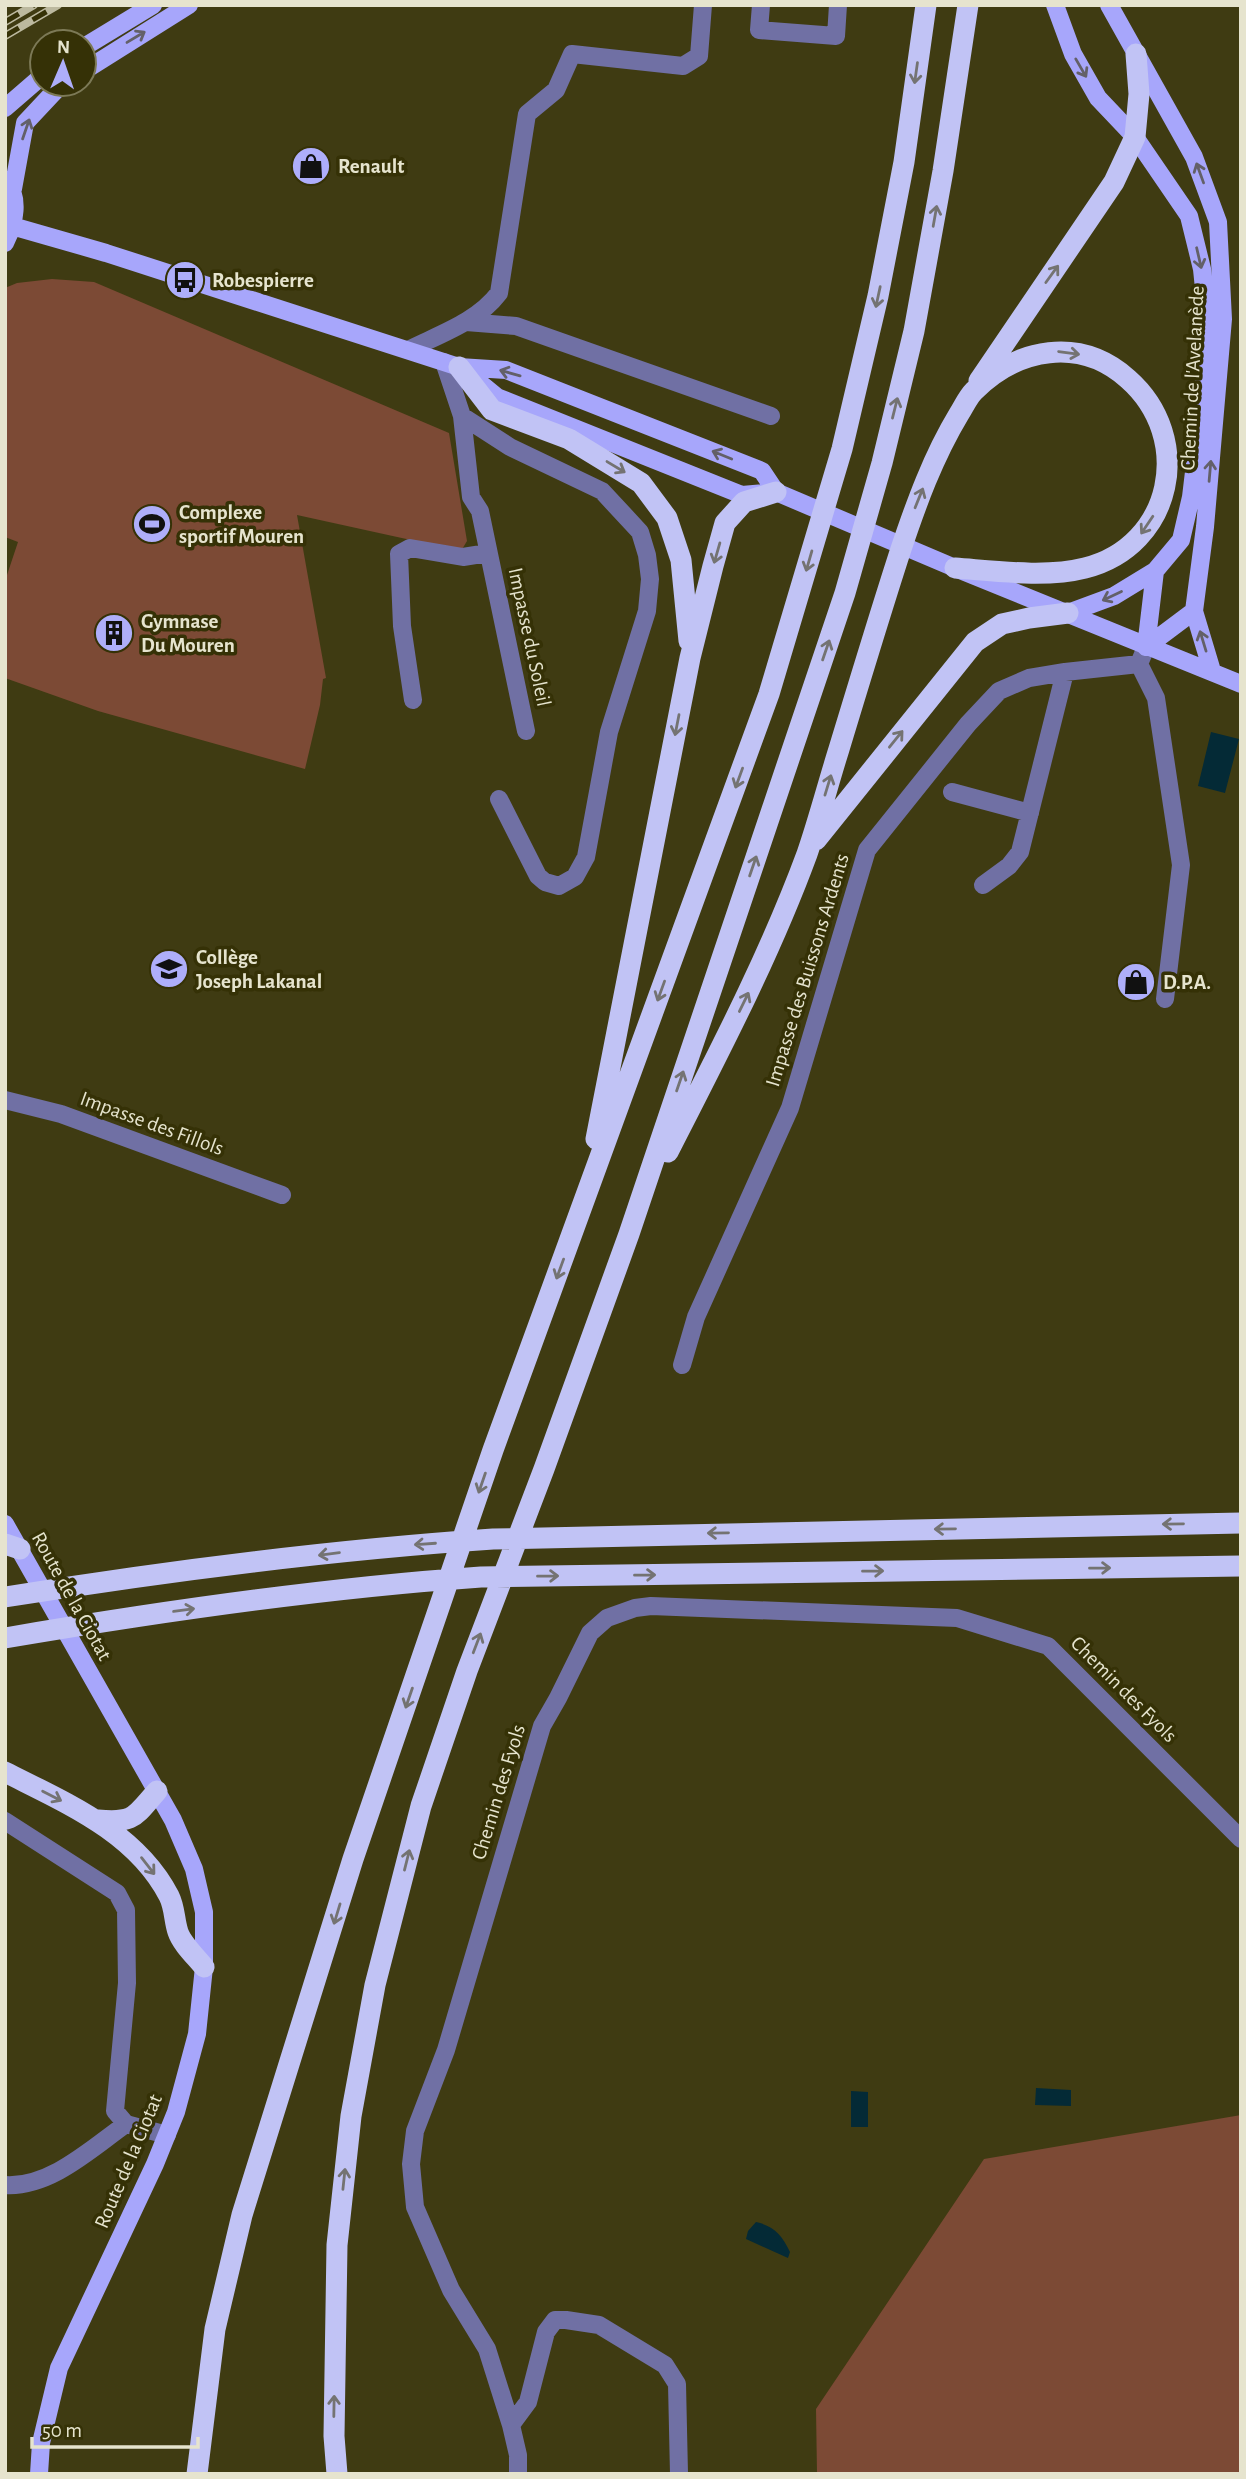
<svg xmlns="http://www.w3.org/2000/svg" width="1246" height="2479" viewBox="0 0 1246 2479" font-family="'Alegreya Sans',sans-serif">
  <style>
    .green { fill: #7c4a35 }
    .water { fill: #042a36 }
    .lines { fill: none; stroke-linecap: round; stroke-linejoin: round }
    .minor { stroke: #7070a4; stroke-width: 18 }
    .major { stroke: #a7a6fb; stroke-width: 18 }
    .highway { stroke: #c1c3f5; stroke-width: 21 }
    .rail-casing { stroke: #bcb99f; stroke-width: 8 }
    .rail { stroke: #353106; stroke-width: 5; stroke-dasharray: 16; stroke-linecap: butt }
    .oneway { stroke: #636068 }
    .oneway2 { stroke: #747372 }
    .labels { text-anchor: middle; stroke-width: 7; stroke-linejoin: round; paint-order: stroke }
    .poi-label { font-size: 21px; font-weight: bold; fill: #e6e4ce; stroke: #353106; text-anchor: start }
    .street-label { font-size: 21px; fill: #e6e4ce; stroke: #353106 }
  </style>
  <rect width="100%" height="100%" fill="#3f3b12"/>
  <!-- green -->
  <path class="green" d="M52,279L94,282L449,433L467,541L461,551L297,515L326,678L323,679L320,705L305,769L98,711L5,678V581L18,542L5,537V288L17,283Z
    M1241,2115V2474H817L816,2409L984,2159Z"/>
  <!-- water -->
  <path class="water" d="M1211,732L1239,739L1225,793L1198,786Z
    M1036,2088L1071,2090V2106L1035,2105Z
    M851,2091L868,2092V2127H851Z
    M756,2222C774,2226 782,2235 790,2252L788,2258L746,2239L748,2231Z"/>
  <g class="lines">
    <!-- minor -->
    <path class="minor" d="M761,5L759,30L836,36L838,5
      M466,322L516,326L771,416
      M408,350C440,334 477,322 499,293L527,114L556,90L572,54L683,66L699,56L703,5
      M444,362L462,416L471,497L480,511L526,731
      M462,416L510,447L602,491L640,532L647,555L650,579L647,611L609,732L586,857L575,877L559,886L545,882L538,876L499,799
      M1139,664L1156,698L1181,865L1165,999
      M413,700L402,626L399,554L410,548L463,557L488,553
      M952,792L1030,813
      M983,885L1009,866L1020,852L1065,672
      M5,1100L61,1114L282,1195
      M682,1365L696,1317L790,1108L867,850L968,724L999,691L1029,678L1065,672L1139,664L1146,647
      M5,1821L117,1893L126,1910L127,1983L115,2111L126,2124L167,2135
      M5,2185C50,2188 92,2148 126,2124
      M511,2425L528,2402L546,2332L555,2320H566L599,2325L665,2365L677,2384L679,2474
      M518,2474V2455L511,2425L487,2349L451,2290L415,2207L411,2164L415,2131L446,2050L542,1726L558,1698L590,1633L607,1618L635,1608L651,1606L957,1618L1048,1646L1241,1839"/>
    <!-- major -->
    <path class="major" d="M1055,5L1073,54L1098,98L1135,137L1189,216L1202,269L1206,308L1196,455L1191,497L1181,540L1155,571L1114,596L1068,613
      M1109,5L1194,157L1218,222L1223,319L1205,527L1194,611L1212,671
      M84,47L153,5
      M84,71L189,5
      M5,108L42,76
      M13,189L25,123L55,91L65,84
      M12,226L106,253L459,367L506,370L762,471L776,492
      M5,243C15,223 20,198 6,180
      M475,379L497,397L742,495L776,492L955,568L1241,684
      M1146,647L1155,571
      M1146,647L1194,611
      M5,1524L173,1820L194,1869L204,1912V1967L197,2034L176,2112L155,2164L59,2368L41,2443L39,2474"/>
    <!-- highway -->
    <path class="highway" d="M459,367L492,410L569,439L641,483L667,518L681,560L689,641
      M979,381L1114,182L1135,137L1139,94L1136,54
      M816,840L975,642L1002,624L1029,618L1068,613
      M596,1139L690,658L713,566L725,523L744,502L776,492
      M668,1152C718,1054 769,957 807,854C819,819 828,784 839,749C859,683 879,617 900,552C916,504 933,457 959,414C964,406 968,397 974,391C1017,348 1080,336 1128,379C1195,438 1173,546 1085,568C1046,578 995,571 955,568
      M5,1544L20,1549
      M5,1597C167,1571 330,1550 493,1539L1241,1523
      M5,1638C163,1611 322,1588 481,1577L1241,1566
      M5,1772C66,1803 136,1832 169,1896C175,1908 174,1920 178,1932C182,1944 196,1957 204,1967
      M98,1820C135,1823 134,1817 157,1791
      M197,2474L215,2329L242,2215L353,1859L493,1450L769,694L842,449L878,296L904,162L926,5
      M337,2474L334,2436L337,2245L351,2116L375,1985L421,1806L467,1671L544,1469L629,1234L845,593L882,463L914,331L943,171L968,5"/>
    <!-- rail casing -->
    <g class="rail-casing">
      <path id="rail" d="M5,22L34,5
        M5,36L58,5"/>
    </g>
    <!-- rail -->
    <use href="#rail" class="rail"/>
  </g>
  <!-- one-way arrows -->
  <defs><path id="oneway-shaft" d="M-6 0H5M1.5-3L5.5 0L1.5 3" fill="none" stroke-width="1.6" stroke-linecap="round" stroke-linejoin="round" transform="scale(1.75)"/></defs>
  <g class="oneway">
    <use href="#oneway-shaft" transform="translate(136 37) rotate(-31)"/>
    <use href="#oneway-shaft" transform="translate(1081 68) rotate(60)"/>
    <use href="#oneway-shaft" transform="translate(26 129) rotate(-71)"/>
    <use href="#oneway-shaft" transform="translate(1200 173) rotate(-110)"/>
    <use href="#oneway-shaft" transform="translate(1199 258) rotate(77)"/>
    <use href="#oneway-shaft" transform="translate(510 373) rotate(-164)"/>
    <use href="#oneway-shaft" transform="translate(722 455) rotate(-158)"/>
    <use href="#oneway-shaft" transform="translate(1210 471) rotate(-85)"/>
    <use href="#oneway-shaft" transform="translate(1112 596) rotate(155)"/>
    <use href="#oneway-shaft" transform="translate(1203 641) rotate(-107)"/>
  </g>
  <g class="oneway2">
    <use href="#oneway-shaft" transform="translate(916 73) rotate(98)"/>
    <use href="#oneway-shaft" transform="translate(935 216) rotate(-80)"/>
    <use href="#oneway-shaft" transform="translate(1052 274) rotate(-54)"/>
    <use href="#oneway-shaft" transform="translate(878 297) rotate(102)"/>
    <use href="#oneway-shaft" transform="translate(1069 353) rotate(8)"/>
    <use href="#oneway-shaft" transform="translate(895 408) rotate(-76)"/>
    <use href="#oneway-shaft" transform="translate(616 467) rotate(31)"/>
    <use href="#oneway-shaft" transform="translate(919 498) rotate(-68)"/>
    <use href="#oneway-shaft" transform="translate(1147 525) rotate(124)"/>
    <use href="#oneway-shaft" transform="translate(717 553) rotate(106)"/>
    <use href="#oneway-shaft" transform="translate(809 561) rotate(106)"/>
    <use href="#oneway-shaft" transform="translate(826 650) rotate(-71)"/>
    <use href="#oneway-shaft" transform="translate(677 725) rotate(101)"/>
    <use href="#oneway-shaft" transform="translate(896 739) rotate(-51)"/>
    <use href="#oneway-shaft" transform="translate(739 778) rotate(110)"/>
    <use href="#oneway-shaft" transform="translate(828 785) rotate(-73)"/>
    <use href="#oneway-shaft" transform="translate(753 866) rotate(-71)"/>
    <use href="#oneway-shaft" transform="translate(661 991) rotate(110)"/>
    <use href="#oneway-shaft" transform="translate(744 1002) rotate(-64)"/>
    <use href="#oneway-shaft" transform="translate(680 1081) rotate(-71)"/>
    <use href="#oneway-shaft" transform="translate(560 1269) rotate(110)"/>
    <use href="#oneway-shaft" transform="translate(482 1483) rotate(109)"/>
    <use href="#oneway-shaft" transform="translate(1173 1524) rotate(179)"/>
    <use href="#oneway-shaft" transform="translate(945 1529) rotate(179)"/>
    <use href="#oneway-shaft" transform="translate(718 1533) rotate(179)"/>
    <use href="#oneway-shaft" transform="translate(425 1544) rotate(176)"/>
    <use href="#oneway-shaft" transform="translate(329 1554) rotate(173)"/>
    <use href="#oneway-shaft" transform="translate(1100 1568) rotate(-1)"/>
    <use href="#oneway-shaft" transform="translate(873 1571) rotate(-1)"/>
    <use href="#oneway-shaft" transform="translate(645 1575) rotate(-1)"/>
    <use href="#oneway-shaft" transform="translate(548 1576) rotate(-1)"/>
    <use href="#oneway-shaft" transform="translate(184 1610) rotate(-8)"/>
    <use href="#oneway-shaft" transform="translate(477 1643) rotate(-69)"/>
    <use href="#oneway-shaft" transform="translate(409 1698) rotate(109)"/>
    <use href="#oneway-shaft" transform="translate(52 1796) rotate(27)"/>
    <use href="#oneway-shaft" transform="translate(407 1860) rotate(-76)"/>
    <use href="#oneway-shaft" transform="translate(148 1866) rotate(52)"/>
    <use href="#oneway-shaft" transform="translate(337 1914) rotate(107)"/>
    <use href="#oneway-shaft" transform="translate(344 2179) rotate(-84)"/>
    <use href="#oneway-shaft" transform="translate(334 2406) rotate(-89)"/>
  </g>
  <!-- icons -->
  <defs>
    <g id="shop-disc" transform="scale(2.0125)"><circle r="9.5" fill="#aeaefa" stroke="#353106"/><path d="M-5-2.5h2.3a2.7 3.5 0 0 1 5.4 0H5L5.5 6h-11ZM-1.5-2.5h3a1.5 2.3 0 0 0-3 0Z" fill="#111"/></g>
    <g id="bus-disc" transform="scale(2.0125)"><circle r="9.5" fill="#aeaefa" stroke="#353106"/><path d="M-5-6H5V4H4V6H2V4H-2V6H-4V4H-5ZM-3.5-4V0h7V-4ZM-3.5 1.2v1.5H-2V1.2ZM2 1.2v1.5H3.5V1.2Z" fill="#111"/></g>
    <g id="stadium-disc" transform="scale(2.0125)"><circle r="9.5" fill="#aeaefa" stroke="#353106"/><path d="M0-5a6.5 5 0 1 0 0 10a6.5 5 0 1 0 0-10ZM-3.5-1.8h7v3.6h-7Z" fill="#111"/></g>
    <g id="building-disc" transform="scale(2.0125)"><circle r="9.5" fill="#aeaefa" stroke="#353106"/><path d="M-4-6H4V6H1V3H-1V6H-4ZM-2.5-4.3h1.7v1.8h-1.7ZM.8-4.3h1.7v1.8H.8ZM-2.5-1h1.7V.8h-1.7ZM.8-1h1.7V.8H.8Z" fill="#111"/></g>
    <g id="school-disc" transform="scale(2.0125)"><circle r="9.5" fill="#aeaefa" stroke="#353106"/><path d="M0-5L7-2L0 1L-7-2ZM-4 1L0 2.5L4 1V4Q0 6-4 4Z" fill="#111"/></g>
  </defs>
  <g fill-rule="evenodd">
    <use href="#shop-disc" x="311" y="166"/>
    <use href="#bus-disc" x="185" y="280"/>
    <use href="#stadium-disc" x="152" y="524"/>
    <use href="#building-disc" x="114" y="633"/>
    <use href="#school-disc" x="169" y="969"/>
    <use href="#shop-disc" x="1136" y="982"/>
  </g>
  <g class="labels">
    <!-- poi labels -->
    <g class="poi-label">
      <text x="338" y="173">Renault</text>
      <text x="212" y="287">Robespierre</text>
      <text x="179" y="519">Complexe<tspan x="179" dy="24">sportif Mouren</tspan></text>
      <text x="141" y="628">Gymnase<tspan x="141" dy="24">Du Mouren</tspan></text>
      <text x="196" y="964">Collège<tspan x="196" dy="24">Joseph Lakanal</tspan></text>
      <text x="1163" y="989">D.P.A.</text>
    </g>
    <!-- street labels -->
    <g class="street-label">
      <text transform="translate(1192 378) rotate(-87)" y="7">Chemin de l'Avelanède</text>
      <text transform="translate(530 637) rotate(78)" y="7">Impasse du Soleil</text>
      <text transform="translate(807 970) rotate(-73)" y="7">Impasse des Buissons Ardents</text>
      <text transform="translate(152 1123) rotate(20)" y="7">Impasse des Fillols</text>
      <text transform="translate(72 1596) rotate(61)" y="7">Route de la Ciotat</text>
      <text transform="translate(1124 1689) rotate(45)" y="7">Chemin des Fyols</text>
      <text transform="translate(498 1792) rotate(-73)" y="7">Chemin des Fyols</text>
      <text transform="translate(128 2161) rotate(-67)" y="7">Route de la Ciotat</text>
    </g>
  </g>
  <!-- border -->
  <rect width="1246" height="2479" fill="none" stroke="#e6e4ce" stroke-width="14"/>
  <!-- north arrow -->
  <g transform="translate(63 63) rotate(2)"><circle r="33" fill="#353106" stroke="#7c7956" stroke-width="2"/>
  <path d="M0-5L12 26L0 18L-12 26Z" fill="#aeaefa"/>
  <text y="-10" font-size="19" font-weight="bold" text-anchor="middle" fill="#e6e4ce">N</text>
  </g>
  <!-- scale -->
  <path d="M32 2437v10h166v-10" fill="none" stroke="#e6e4ce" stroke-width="3.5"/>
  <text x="42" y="2437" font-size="21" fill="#e6e4ce" stroke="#353106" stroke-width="5" paint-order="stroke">50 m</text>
</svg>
